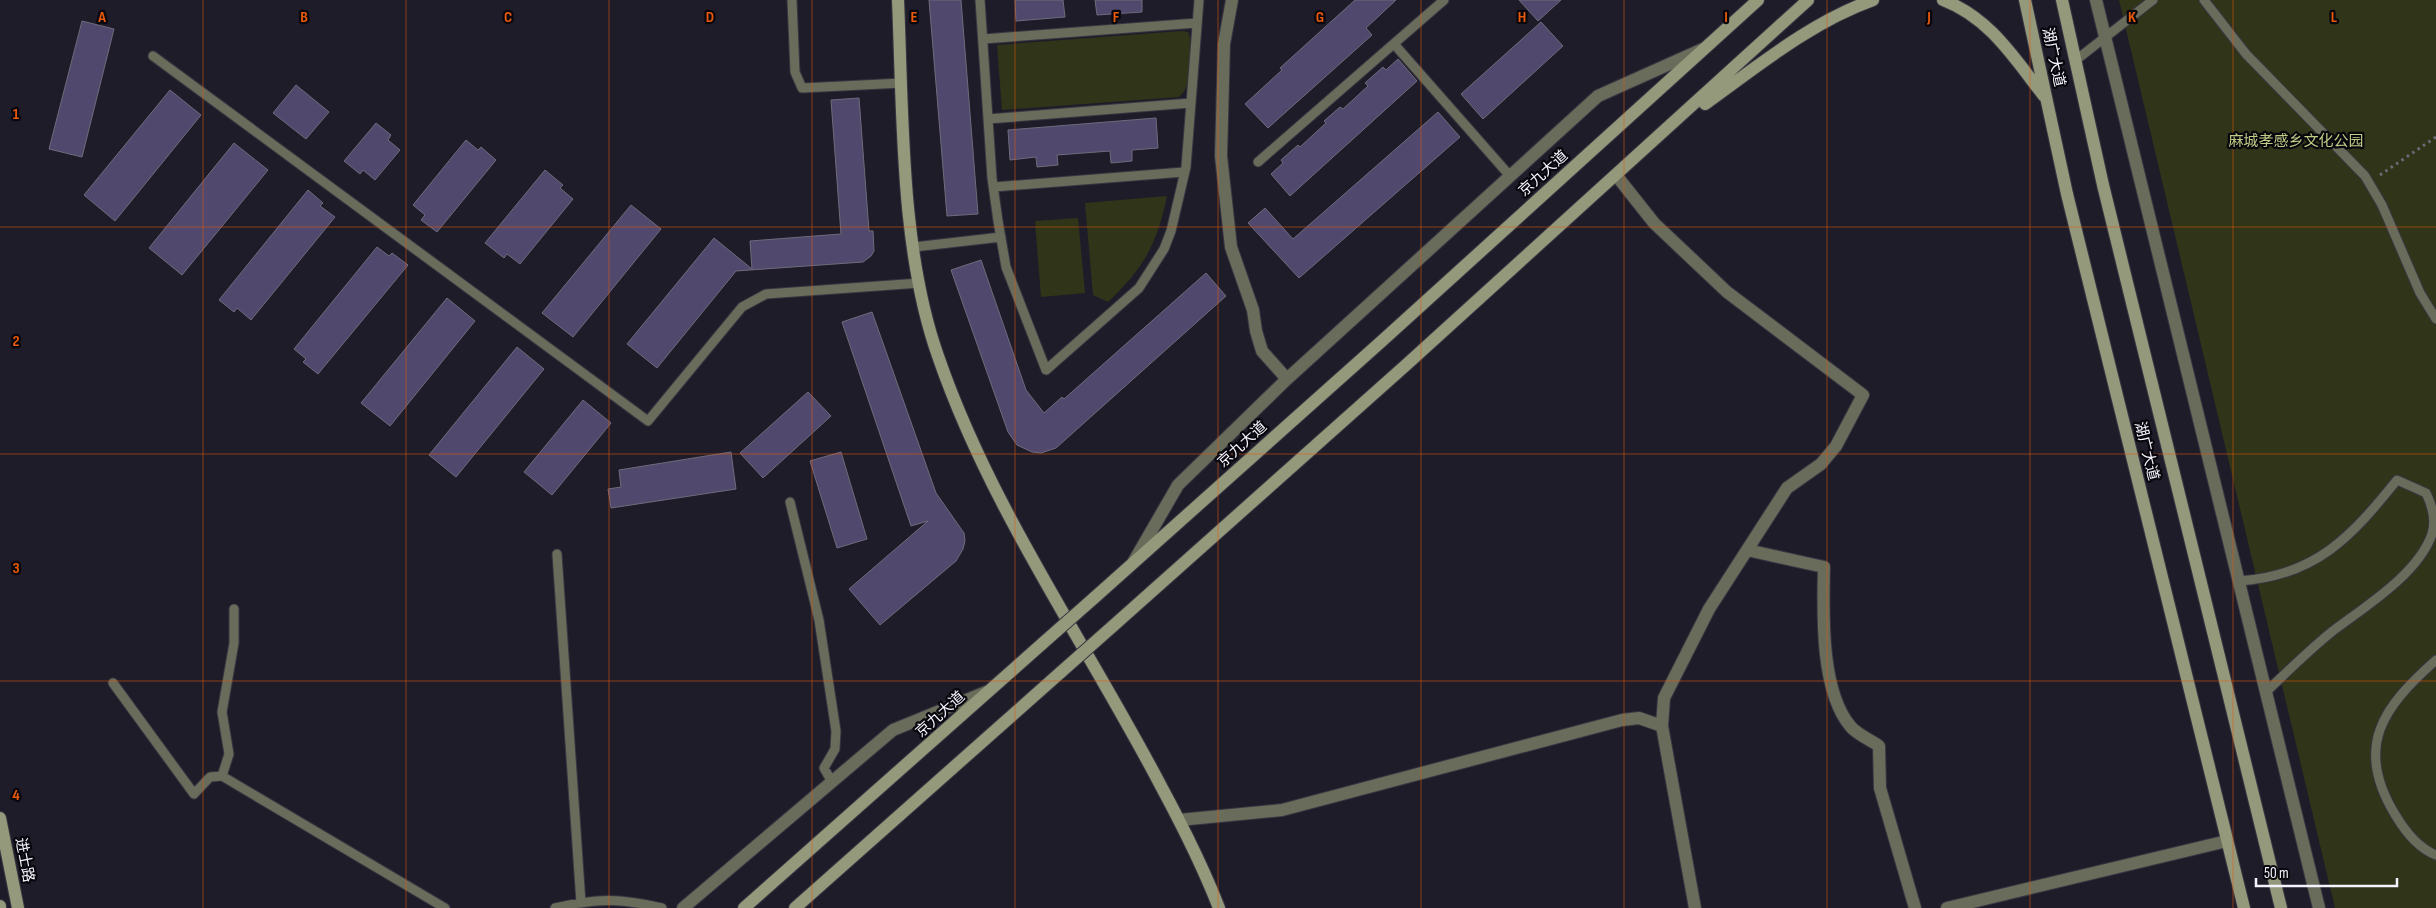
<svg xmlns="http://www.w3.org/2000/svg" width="2436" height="908" viewBox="0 0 2436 908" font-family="'Sofia Sans Condensed','Noto Sans SC',sans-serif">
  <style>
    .green { fill: #303418 }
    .building { fill: #50486d; stroke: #6f6b7c }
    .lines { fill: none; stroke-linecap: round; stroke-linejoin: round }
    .lane-casing { stroke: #393642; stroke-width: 11 }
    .street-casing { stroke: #393642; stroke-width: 14 }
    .secondary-casing { stroke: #393642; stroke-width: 14 }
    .path { stroke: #6d6b77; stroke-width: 3; stroke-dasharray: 2.5 4; stroke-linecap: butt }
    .lane { stroke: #696c5a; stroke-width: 9 }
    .street { stroke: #696c5a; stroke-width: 12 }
    .secondary { stroke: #94997c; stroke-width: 12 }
    .secondary-bridge-casing { stroke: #393642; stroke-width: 14; stroke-linecap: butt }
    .secondary-bridge { stroke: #94997c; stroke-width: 12 }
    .grid { fill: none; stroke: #e8590c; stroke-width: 1; stroke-opacity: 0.55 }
    .labels { text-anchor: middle; stroke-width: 4.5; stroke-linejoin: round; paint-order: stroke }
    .street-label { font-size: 15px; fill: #f5f3fd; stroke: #08070d }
    .park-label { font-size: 15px; fill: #c0cb86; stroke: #08070d }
    .grid-label { font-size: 16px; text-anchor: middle; font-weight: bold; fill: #e8590c; stroke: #08070d; stroke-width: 4.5; stroke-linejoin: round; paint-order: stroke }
  </style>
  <rect width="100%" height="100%" fill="#1f1c29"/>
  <!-- green -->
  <path class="green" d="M2119,0H2436V908H2335Z
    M1182,31L1188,32L1190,38C1189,56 1194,85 1179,97L1002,110L997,45Z
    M1167,196C1157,244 1144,268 1108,302L1093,295L1085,203Z
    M1078,218L1085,293L1041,297L1035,221Z"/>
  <!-- building -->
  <path class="building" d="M929,0H961L978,214L947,216Z
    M1015,0H1063L1065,17L1016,21Z
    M1095,0H1142V12L1097,15Z
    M1355,0H1396L1366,28L1372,35L1268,128L1245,104L1282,70L1280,68Z
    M1519,0H1561L1538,21Z
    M82,21L114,29L82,157L49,149Z
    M1541,22L1563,46L1483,119L1461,94Z
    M1398,59L1417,81L1290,196L1271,174L1283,163L1281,160L1298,145L1300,147L1326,123L1324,121L1340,107L1343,109L1368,86L1365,83L1383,67L1386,70Z
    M296,85L329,112L306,139L273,113Z
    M170,90L201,115L115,221L84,195Z
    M859,98L869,231H873L874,251L871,256L863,262L736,271L657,368L627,344L714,238L752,269L750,241L841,234L831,100Z
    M1438,112L1460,137L1299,278L1248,223L1265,208L1293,239Z
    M1156,118L1158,148L1132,150V161L1111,163L1110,151L1057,155L1058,165L1037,167L1036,157L1010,160L1008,130Z
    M376,123L391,135L388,140L400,150L375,180L363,170L360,174L344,161Z
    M466,140L478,150L481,147L496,160L437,232L421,220L425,215L413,205Z
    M234,143L268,170L182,275L149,248Z
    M545,170L563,185L560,188L573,199L520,264L507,254L504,258L485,243Z
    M308,190L323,203L320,206L335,217L251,320L237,308L234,312L219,300Z
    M631,205L661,229L573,337L542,313Z
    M377,247L389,256L392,253L408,265L318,374L303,362L306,359L294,349Z
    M981,260L1026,390L1044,413L1062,397L1064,399L1206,273L1226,296L1056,448L1041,453L1032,452L1017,445L1008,432L951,270Z
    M447,298L475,321L390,426L361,403Z
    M872,312L936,493L964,533L965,541L963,549L956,561L880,625L849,589L928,521L911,526L842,322Z
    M517,347L544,369L456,477L429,455Z
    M808,392L831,416L763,478L740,453Z
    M583,400L611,423L552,495L524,472Z
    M731,452L736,489L611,508L608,489L621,487L619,470Z
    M841,452L867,539L837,548L810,461Z"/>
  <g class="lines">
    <!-- lane casing -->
    <g class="lane-casing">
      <path id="lane" d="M792,0L795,72L802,88L902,83
        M980,0L992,178L998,221L1006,267L1046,370L1139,288L1164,249L1171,231L1186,167L1199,0
        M2204,0L2246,54L2365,176L2382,205L2420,293L2436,319
        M983,39L1197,23
        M1394,44L1510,176
        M153,56L648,421L742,307L766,294L920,283
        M2076,60L2153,0
        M988,119L1191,103
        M1258,162L1444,0
        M994,187L1184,172
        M914,247L1001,237
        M790,502L819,620L836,731L835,749L824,768L832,782
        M557,554L581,903
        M2239,581C2316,576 2351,537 2397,480L2426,493C2432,505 2436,520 2432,534C2418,574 2366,606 2334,630C2310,649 2288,671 2266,692
        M2436,660C2383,707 2353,747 2396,816C2405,831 2418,848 2436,855
        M113,683L194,794L210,777L222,776L445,908
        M222,776L229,754L222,712L234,643V609
        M555,908C597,898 620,898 662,908"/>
    </g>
    <!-- street casing -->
    <g class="street-casing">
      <path id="street" d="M1232,0L1224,44L1221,156L1231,247L1253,310L1256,331L1262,351L1287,379
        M2096,0L2319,908
        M1616,175L1654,223L1727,292L1863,395L1836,446L1821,464L1787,488L1709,609L1664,698L1662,726
        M1747,550L1824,567C1823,612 1820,691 1851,727C1858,735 1871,740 1879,746L1880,788L1915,908
        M1134,561L1178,485L1287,379L1598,96L1703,49
        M1179,820L1282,810L1622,720L1639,718L1662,726L1695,908
        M683,908L893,730L986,692
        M1947,908L2227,841"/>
    </g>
    <!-- secondary casing -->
    <g class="secondary-casing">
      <path id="secondary" d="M898,0C903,113 900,249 938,356C991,510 1087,644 1162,788C1183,827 1203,867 1219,908
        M1943,0C1990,18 2014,58 2044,96
        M2025,0L2067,194L2244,908
        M2062,0L2103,185L2281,908
        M1705,104C1758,66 1811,22 1873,0
        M1094,598L1383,340L1758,0
        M1113,626L1406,365L1808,0
        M0,818L18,908
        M0,906V908
        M744,908L1043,643
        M795,908L1061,672"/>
    </g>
    <!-- path -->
    <path class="path" d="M2380,175L2436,137"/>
    <!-- lane -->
    <use href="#lane" class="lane"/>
    <!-- street -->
    <use href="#street" class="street"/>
    <!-- secondary -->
    <use href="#secondary" class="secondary"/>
    <!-- secondary-bridge casing -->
    <g class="secondary-bridge-casing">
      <path id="secondary-bridge" d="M1043,643L1094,598
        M1061,672L1113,626"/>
    </g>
    <!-- secondary-bridge -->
    <use href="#secondary-bridge" class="secondary-bridge"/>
  </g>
  <!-- grid -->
  <path class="grid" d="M203,0V908M406,0V908M609,0V908M812,0V908M1015,0V908M1218,0V908M1421,0V908M1624,0V908M1827,0V908M2030,0V908M2233,0V908M0,227H2436M0,454H2436M0,681H2436"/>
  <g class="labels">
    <!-- street labels -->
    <g class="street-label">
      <text transform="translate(2054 57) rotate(78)" y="5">湖广大道</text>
      <text transform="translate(1543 173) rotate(-42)" y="5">京九大道</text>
      <text transform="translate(1242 444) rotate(-42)" y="5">京九大道</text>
      <text transform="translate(2147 451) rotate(76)" y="5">湖广大道</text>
      <text transform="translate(940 714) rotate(-42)" y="5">京九大道</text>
      <text transform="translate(25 860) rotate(79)" y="5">进士路</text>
    </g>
    <!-- park labels -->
    <g class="park-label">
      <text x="2296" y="146">麻城孝感乡文化公园</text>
    </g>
  </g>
  <g class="grid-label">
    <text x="102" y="22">A</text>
    <text x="304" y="22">B</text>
    <text x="508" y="22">C</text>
    <text x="710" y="22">D</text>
    <text x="914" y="22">E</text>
    <text x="1116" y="22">F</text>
    <text x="1320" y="22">G</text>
    <text x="1522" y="22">H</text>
    <text x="1726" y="22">I</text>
    <text x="1929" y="22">J</text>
    <text x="2132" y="22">K</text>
    <text x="2334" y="22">L</text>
    <text x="16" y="119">1</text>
    <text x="16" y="346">2</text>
    <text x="16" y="573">3</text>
    <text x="16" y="800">4</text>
  </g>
  <!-- scale -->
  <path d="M2256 878v8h141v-8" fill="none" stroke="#f5f3fd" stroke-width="2.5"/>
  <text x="2264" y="878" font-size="15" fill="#f5f3fd" stroke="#08070d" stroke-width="4" paint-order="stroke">50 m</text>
</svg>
